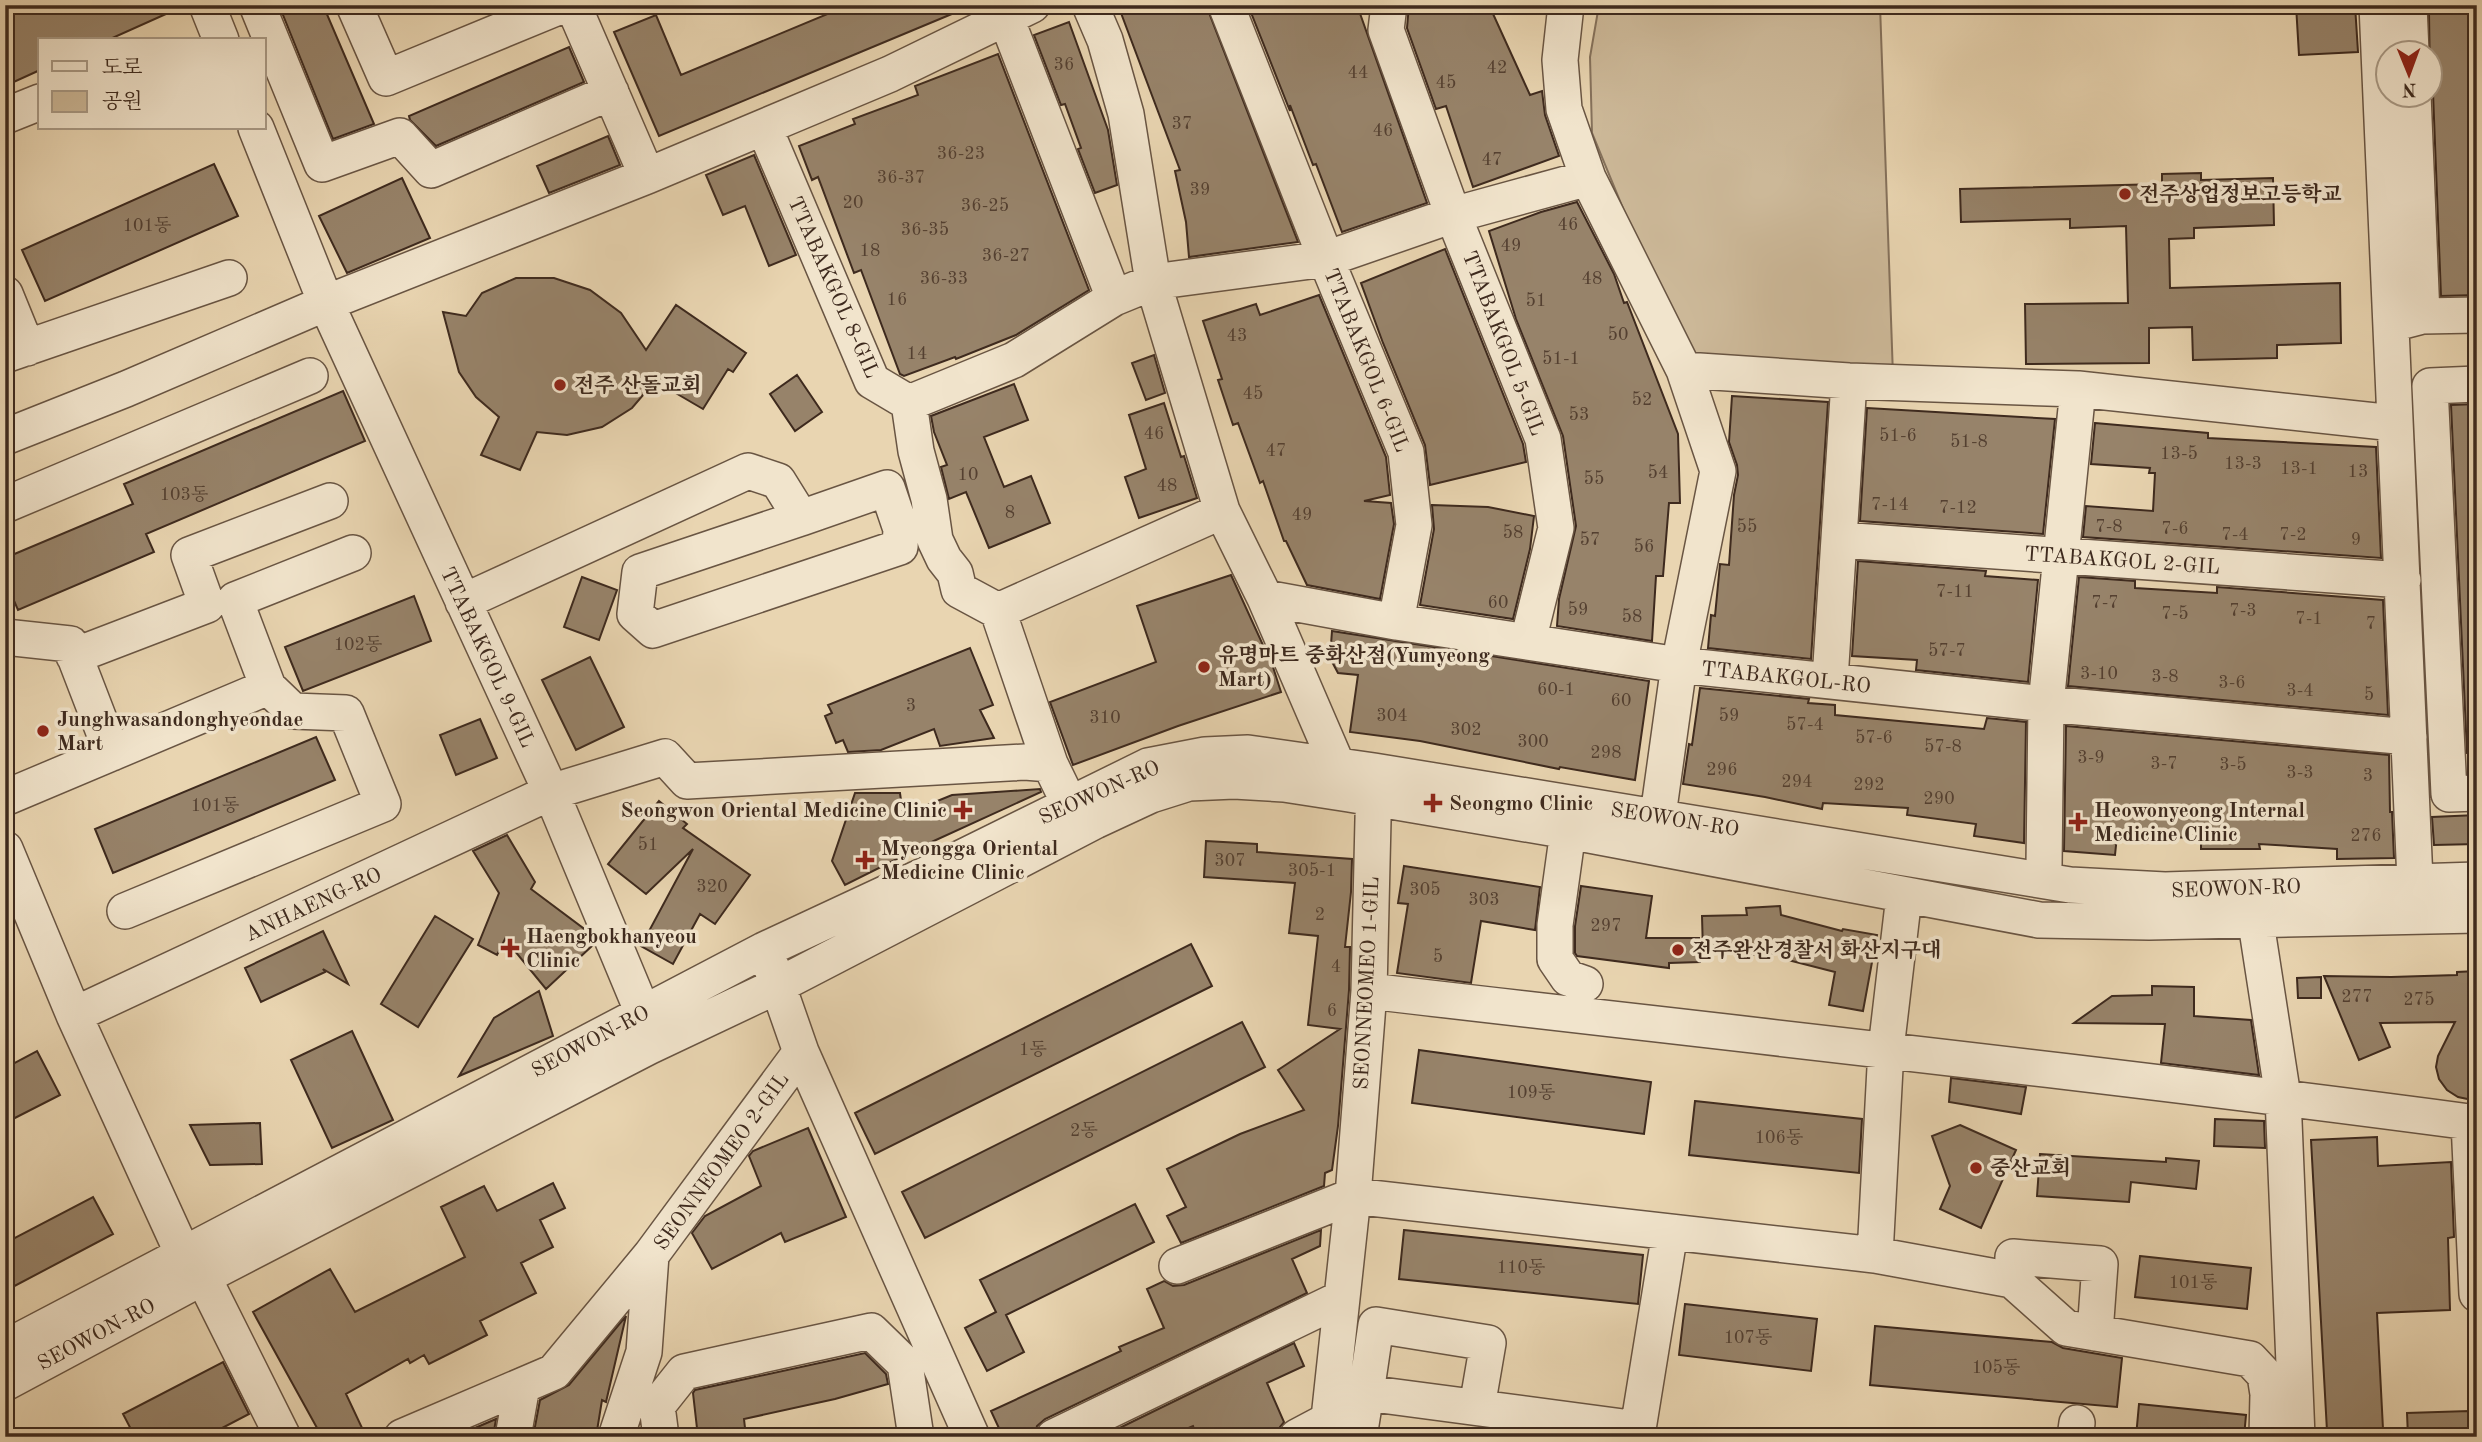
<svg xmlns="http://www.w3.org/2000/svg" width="2482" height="1442" viewBox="0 0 2482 1442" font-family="'Old Standard TT','Noto Serif KR',serif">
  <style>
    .green { fill: #ccb898; stroke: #85715b; stroke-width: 2 }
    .building { fill: #97836a; stroke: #3e2a1e; stroke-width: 2 }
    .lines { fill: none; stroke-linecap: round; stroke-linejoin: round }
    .minor-casing { stroke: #695543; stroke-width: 38 }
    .minor { stroke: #f1e4cc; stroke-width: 35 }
    .poi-dot { fill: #8f2418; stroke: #f1e4cc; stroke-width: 2.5 }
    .labels { text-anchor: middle; stroke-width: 7; stroke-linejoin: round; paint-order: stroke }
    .number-label { font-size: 18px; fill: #544031 }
    .poi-label { font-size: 21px; font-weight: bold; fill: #3e2a1e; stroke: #f1e4cc; text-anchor: start }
    .street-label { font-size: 21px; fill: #3e2a1e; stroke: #f1e4cc }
  </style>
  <rect width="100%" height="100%" fill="#e9d5b1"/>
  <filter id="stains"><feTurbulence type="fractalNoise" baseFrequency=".00286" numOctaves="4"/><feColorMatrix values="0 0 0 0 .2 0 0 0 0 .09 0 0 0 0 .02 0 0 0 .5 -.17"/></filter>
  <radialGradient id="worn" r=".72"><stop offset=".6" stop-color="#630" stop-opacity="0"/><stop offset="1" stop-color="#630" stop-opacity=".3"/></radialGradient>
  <!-- green -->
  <path class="green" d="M1599,5H1880L1893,376L1685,359L1592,133L1590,57Z"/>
  <!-- building -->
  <path class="building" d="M23,5H186L108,40H40V70L5,86V13Z
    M279,5H323L374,124L333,139Z
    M849,5L971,6L659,136L614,32L656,15L681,75Z
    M1118,5H1206L1298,242L1189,257L1186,222L1175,171L1180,170Z
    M1248,5H1357L1427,203L1342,232L1316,164L1313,165L1290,105V111Z
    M1409,5H1489L1530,95L1542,91L1545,115L1559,156L1473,187L1446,106L1436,109L1407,28Z
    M2296,5H2355L2358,52L2299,55Z
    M2477,11V295L2441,296L2433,93L2430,83L2429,13Z
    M1069,22L1108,130L1117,185L1095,193L1078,149L1081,148L1065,104L1061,105L1034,35Z
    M569,47L584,82L436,146L410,120L409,116Z
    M998,54L1089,290L1016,335L956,359L955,357L904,376L900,374L861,270L854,273L818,177L812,180L799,146L855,124L853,119L918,95L915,86Z
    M608,136L620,165L549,193L537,166Z
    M754,155L796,255L769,266L745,206L723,215L706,175Z
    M214,164L238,216L45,301L22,250Z
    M2201,173V180L2273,178L2274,225L2194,228V238L2169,239L2170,288L2340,283L2341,343L2277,345V358L2193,360L2192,327L2149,328V363L2026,364L2025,304L2128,303L2126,226L2070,228V219L1961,222L1960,189L2162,184V174Z
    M402,178L430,238L347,273L319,216Z
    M1577,202L1614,274L1624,303L1627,302L1678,434L1680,503H1669L1663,576H1656L1652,641L1557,626L1559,599L1576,526L1563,436L1516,319L1489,231L1541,212Z
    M1445,249L1523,444L1526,462L1430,485L1425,445L1383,343L1361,283Z
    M516,278H554L590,290L621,313L646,350L676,305L746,353L733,372L728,369L703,409L655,381L632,408L602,427L567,435L537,432L520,470L481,455L499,417L476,397L459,372L443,312L466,316L482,293Z
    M1319,295L1386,457L1390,495L1364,501L1391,503L1394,524L1380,599L1307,585L1286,541H1284L1263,481L1260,483L1238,423L1233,425L1218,380L1222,379L1203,321L1256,304L1260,315Z
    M1154,355L1165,393L1146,400L1132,363Z
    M797,375L822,412L795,431L770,394Z
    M1014,384L1028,420L984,437L1004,487L1031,476L1050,523L989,548L966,492L949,499L941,467L947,465L934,432L931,416Z
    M343,391L365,441L146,534L154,552L18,610L5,580V558L133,504L124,484Z
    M1732,396L1828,402L1811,659L1708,648L1711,615L1715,616L1720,564L1729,565L1734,495L1738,475L1737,465L1729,442Z
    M1164,403L1181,457L1184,456L1197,498L1139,518L1125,477L1146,469L1129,415Z
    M2477,404V752L2467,753L2451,405Z
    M1867,408L2055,419L2043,534L1860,521Z
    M2095,423L2208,433V438L2376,447L2381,558L2083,537L2086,506L2153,511L2155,473H2149L2150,468L2091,464Z
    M1432,505L1488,507L1534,516L1530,549L1513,619L1420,605L1434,529Z
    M1858,561L1986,571L1985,576L2038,580L2028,682L1916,670L1917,660L1852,656Z
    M1231,575L1273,667L1281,692L1178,726L1073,765L1050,702L1156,662L1137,606Z
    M582,577L617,590L599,640L564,627Z
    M2079,577L2135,581V588L2217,593V587L2383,600L2388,715L2068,686Z
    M414,596L431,641L303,691L285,647Z
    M1332,631L1649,681L1635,780L1560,767L1559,769L1420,741L1350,732L1358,675L1338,673L1330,658Z
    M970,648L993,705L980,710L994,738L940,746L934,729L881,750L848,752L843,740L836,743L825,716L832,713L828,705Z
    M590,657L624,727L576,750L542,680Z
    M1700,688L1809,699L1808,703L1835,705V715L1984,729L1987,718L2026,722L2024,843L1974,836L1976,824L1907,815L1908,808L1823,803L1822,809L1765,797L1683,784L1689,744L1692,745Z
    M480,719L497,758L456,775L440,735Z
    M2066,726L2389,755L2390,812H2392L2394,858L2337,859V849L2259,844L2260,849H2201V838L2117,836L2115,855L2064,851Z
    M316,737L335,780L113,873L95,829Z
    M1040,789L1041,792L925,845L845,885L832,861L855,793H900L903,815L952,795Z
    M659,801L687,824L683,828L750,875L715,924L700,914L673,964L641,946L693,849L646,894L608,864Z
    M2477,815V844L2434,845L2432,817Z
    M507,835L535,882L531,889L587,931L593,945L546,989L505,939L497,955L478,945L499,893L473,851Z
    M1206,841L1257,844V852L1352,859L1351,892L1345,947H1350L1349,990L1338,1126L1332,1170L1325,1173L1324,1186L1181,1243L1167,1216L1186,1207L1167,1169L1240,1134L1304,1110L1278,1070L1340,1029L1308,1025L1318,936L1289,933L1295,883L1204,877Z
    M1404,866L1540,887L1535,930L1481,921L1471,983L1397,973L1408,904L1398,903Z
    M1581,886L1652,896L1646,938H1699L1700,962L1669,963V968L1577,956L1575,953V926Z
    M1780,906L1781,915L1842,931L1843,929L1877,935L1863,1011L1829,1005L1835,972L1788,960L1790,953L1750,955L1749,950L1703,952L1702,916L1747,915L1746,908Z
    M435,916L473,939L418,1027L381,1004Z
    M323,931L348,984L323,969L325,972L261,1002L245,968Z
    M1191,944L1212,986L875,1154L855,1113Z
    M2477,971V1101L2458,1097L2447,1090L2439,1079L2436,1067L2438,1056L2455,1022L2380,1023L2390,1047L2359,1060L2324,976L2391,977L2457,975V972Z
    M2321,977V998H2298L2297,978Z
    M2152,986L2194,987V1016L2251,1020L2259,1075L2161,1063L2165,1024L2074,1023L2112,996L2152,995Z
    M539,991L553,1036L459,1076L494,1018Z
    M1242,1022L1265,1067L925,1238L902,1192Z
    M352,1031L393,1120L332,1148L291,1060Z
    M1419,1050L1651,1082L1644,1134L1412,1103Z
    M37,1051L60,1095L5,1123V1068Z
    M1951,1078L2026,1087L2021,1114L1949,1102Z
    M1695,1101L1862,1119L1859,1173L1689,1155Z
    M2215,1119L2264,1121L2265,1148L2214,1146Z
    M260,1123L262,1164L210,1165L190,1125Z
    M1960,1125L2016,1150L1981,1228L1940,1209L1950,1186L1932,1136Z
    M808,1128L846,1217L785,1242L781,1233L712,1269L692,1233L705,1216L761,1186L749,1156L753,1151Z
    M2377,1137L2378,1166L2451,1162L2454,1237L2448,1238L2450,1310L2377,1313L2383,1429L2327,1431L2311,1140Z
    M2040,1154L2166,1162V1158L2199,1161L2196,1189L2131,1182L2129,1202L2037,1196Z
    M553,1183L565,1208L540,1220L553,1247L521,1263L536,1293L480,1321L487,1335L429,1364L424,1355L410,1363L408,1359L346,1394L363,1430L349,1437H322L253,1312L330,1269L355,1312L465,1257L441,1207L484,1186L497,1211Z
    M93,1197L113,1234L5,1291V1243Z
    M1135,1204L1154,1242L1006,1315L1024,1352L987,1371L965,1328L996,1312L980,1280Z
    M1321,1230L1320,1246L1292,1259L1307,1293L1045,1419L1037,1426L1034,1437H1003L991,1411L1121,1351L1119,1347L1164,1328L1147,1289L1164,1281L1173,1286L1184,1285Z
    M1404,1230L1643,1255L1638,1304L1399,1279Z
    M2140,1256L2251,1268L2247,1309L2135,1297Z
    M1685,1304L1817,1319L1811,1371L1679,1355Z
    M626,1316L606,1402L602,1400L596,1437H533L540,1400L569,1385Z
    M1875,1326L2052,1342L2063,1348L2122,1358L2117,1407L1870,1385Z
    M1294,1343L1304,1366L1267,1383L1284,1422L1280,1427L1277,1435L1197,1437L1193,1426L1167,1437H1101Z
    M865,1353L886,1374L888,1384L835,1399L744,1419L746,1437H698L693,1393L695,1390Z
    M223,1362L249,1414L205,1437H135L123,1414Z
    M2139,1404L2246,1415L2244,1437H2136Z
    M2469,1411L2470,1437H2408L2407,1413Z
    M496,1419L493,1437H454Z"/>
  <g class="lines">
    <!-- minor casing -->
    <g class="minor-casing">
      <path id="minor" d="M207,5L221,40
        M257,5L322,164L400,136L431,170L611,92
        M354,5L386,78L563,5
        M573,5L647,176
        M1090,5L1105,40L1126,114L1153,282L1222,511L1265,598L1344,781
        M1226,5L1326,259L1406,452L1414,525L1396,622
        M1389,5L1386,30L1453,215L1543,439L1556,528L1528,641
        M1566,5L1560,60L1564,109L1588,178L1684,370L1718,471L1679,665L1655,837
        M2377,5L2416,904
        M2409,5L2411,52
        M1006,18L1114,298
        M2413,94L2422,316
        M5,116L40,102
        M764,127L872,381L909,403L916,451L929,499L935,540L944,559L955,573L959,590L998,611
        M256,128L326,303L551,792L643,1013
        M5,294L27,348
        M2399,322L2422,316L2477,315
        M5,355L229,278
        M1684,370L1849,381L2078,389L2394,423
        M2477,384L2430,386L2449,794L2477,793
        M909,403L1014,360L1114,298L1153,282L1326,259L1453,215L1588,178
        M5,437L126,389L326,303L647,176L890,74L1032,5
        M5,505L310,376
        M1840,540L2403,580
        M1265,598L1396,622L1679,665L2046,704L2409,737
        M463,602L748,471L778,481L801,518L640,572L635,614L653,630L900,547L901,529L887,488L801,518
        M5,637L70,644L112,753
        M74,656L207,605L189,555L330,501
        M1830,680L1849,381
        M268,687L235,600L353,553
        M1050,764L998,611L1222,511
        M5,798L268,687L293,711L346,713L383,804L125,911
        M1568,831L1555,925V959L1568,978L1585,984
        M5,849L74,1015L183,1254L203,1277L283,1437
        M2044,865L2046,704L2078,389
        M2252,897L2283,1097L2297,1437
        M771,966L801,1052L972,1437
        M1369,991C1738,1034 2108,1074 2477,1123
        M74,1015L551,792L665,757L687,781L1025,762L1050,764L1069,803
        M2469,1122L2477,1294
        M1875,1255L2012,1280L2066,1328L2250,1359L2265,1375L2268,1394L2267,1437
        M1177,1266L1353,1196L1875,1255L1886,1049L1904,896
        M2012,1280L2013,1257L2100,1264L2095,1333
        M5,1348L764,950L953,862L1148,766L1205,755L1248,753L1374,771L2070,885L2165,890L2477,880
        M5,1383L203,1277L648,1047L779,985L1095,821L1151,795L1189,783L1234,781L1284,784L1349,794L1568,831L2039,920L2149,922L2477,915
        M1366,1393L1376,1325L1488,1343L1477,1407
        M402,1437L554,1372L651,1255L801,1052
        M513,1437L522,1386
        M616,1437L644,1352L651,1255
        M661,1437L657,1406L684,1372L871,1331L905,1364L916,1437
        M1054,1437L1342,1298
        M1297,1437L1329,1420
        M1327,1437L1353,1196L1369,991L1374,777
        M1359,1437L1366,1393L1638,1429L1670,1232
        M2075,1437L2077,1423"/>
    </g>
    <!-- minor -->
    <use href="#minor" class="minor"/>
  </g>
  <!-- markers -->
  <g class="poi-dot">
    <circle cx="2125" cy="194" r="7"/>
    <circle cx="560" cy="385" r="7"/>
    <circle cx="1204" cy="667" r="7"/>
    <circle cx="43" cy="731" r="7"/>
    <path d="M1429.5 792.5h7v7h7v7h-7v7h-7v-7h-7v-7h7z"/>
    <path d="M959.5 799.5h7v7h7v7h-7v7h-7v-7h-7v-7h7z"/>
    <path d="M2074.5 811.5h7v7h7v7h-7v7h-7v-7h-7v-7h7z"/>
    <path d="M861.5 849.5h7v7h7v7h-7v7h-7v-7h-7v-7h7z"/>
    <path d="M506.5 937.5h7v7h7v7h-7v7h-7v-7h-7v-7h7z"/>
    <circle cx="1678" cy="950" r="7"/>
    <circle cx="1976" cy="1168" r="7"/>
  </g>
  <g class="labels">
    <!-- number labels -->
    <g class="number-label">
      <text x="1064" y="70">36</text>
      <text x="1497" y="73">42</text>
      <text x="1358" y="78">44</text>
      <text x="1446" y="88">45</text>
      <text x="1182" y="129">37</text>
      <text x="1383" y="136">46</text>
      <text x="961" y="159">36-23</text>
      <text x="1492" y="165">47</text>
      <text x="901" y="183">36-37</text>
      <text x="1200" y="195">39</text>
      <text x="853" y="208">20</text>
      <text x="985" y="211">36-25</text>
      <text x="1568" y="230">46</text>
      <text x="147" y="231">101동</text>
      <text x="925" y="235">36-35</text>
      <text x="1511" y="251">49</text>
      <text x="870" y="256">18</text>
      <text x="1006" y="261">36-27</text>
      <text x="944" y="284">36-33</text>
      <text x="1592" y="284">48</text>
      <text x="897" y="305">16</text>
      <text x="1536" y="306">51</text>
      <text x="1618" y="340">50</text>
      <text x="1237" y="341">43</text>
      <text x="917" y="359">14</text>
      <text x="1561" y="364">51-1</text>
      <text x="1253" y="399">45</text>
      <text x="1642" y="405">52</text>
      <text x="1579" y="420">53</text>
      <text x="1154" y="439">46</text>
      <text x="1898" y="441">51-6</text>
      <text x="1969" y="447">51-8</text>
      <text x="1276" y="456">47</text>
      <text x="2179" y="459">13-5</text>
      <text x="2243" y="469">13-3</text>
      <text x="2299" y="474">13-1</text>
      <text x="2358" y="477">13</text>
      <text x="1658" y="478">54</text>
      <text x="968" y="480">10</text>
      <text x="1594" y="484">55</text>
      <text x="1167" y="491">48</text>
      <text x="184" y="500">103동</text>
      <text x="1890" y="510">7-14</text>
      <text x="1958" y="513">7-12</text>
      <text x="1010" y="518">8</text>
      <text x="1302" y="520">49</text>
      <text x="1747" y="532">55</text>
      <text x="2109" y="532">7-8</text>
      <text x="2175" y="534">7-6</text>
      <text x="1513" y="538">58</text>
      <text x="2235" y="540">7-4</text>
      <text x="2293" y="540">7-2</text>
      <text x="1590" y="545">57</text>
      <text x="2356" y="545">9</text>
      <text x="1644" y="552">56</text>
      <text x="1955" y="597">7-11</text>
      <text x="1498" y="608">60</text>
      <text x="2105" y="608">7-7</text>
      <text x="1578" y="615">59</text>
      <text x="2243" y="616">7-3</text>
      <text x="2175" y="619">7-5</text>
      <text x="1632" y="622">58</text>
      <text x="2309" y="624">7-1</text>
      <text x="2371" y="629">7</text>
      <text x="358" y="650">102동</text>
      <text x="1947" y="656">57-7</text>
      <text x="2099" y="679">3-10</text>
      <text x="2165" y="682">3-8</text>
      <text x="2232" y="688">3-6</text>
      <text x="1556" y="695">60-1</text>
      <text x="2300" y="696">3-4</text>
      <text x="2369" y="700">5</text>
      <text x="1621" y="706">60</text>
      <text x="911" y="711">3</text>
      <text x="1392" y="721">304</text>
      <text x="1729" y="721">59</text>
      <text x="1105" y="723">310</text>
      <text x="1805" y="730">57-4</text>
      <text x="1466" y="735">302</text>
      <text x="1874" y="743">57-6</text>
      <text x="1533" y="747">300</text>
      <text x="1943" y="752">57-8</text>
      <text x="1606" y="758">298</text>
      <text x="2091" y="763">3-9</text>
      <text x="2164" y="769">3-7</text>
      <text x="2233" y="770">3-5</text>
      <text x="1722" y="775">296</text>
      <text x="2300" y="778">3-3</text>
      <text x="2368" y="781">3</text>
      <text x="1797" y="787">294</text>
      <text x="1869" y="790">292</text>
      <text x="1939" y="804">290</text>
      <text x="215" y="811">101동</text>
      <text x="2366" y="841">276</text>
      <text x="648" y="850">51</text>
      <text x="1230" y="866">307</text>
      <text x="1312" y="876">305-1</text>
      <text x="712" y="892">320</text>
      <text x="1425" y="895">305</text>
      <text x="1484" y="905">303</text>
      <text x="1320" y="920">2</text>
      <text x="1606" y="931">297</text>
      <text x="1438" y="962">5</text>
      <text x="1336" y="972">4</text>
      <text x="2357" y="1002">277</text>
      <text x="2419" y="1005">275</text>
      <text x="1332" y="1016">6</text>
      <text x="1033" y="1055">1동</text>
      <text x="1531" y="1098">109동</text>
      <text x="1084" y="1136">2동</text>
      <text x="1779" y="1143">106동</text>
      <text x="1521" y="1273">110동</text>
      <text x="2193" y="1288">101동</text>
      <text x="1748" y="1343">107동</text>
      <text x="1996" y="1373">105동</text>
    </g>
    <!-- poi labels -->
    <g class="poi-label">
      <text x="2139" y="201">전주상업정보고등학교</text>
      <text x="574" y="392">전주 산돌교회</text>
      <text x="1218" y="662">유명마트 중화산점(Yumyeong<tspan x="1218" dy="24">Mart)</tspan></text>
      <text x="57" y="726">Junghwasandonghyeondae<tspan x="57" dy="24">Mart</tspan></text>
      <text x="1449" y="810">Seongmo Clinic</text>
      <text x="947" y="817" text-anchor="end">Seongwon Oriental Medicine Clinic</text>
      <text x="2094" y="817">Heowonyeong Internal<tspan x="2094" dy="24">Medicine Clinic</tspan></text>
      <text x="881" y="855">Myeongga Oriental<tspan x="881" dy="24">Medicine Clinic</tspan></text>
      <text x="526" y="943">Haengbokhanyeou<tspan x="526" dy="24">Clinic</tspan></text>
      <text x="1692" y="957">전주완산경찰서 화산지구대</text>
      <text x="1990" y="1175">중산교회</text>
    </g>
    <!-- street labels -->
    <g class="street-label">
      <text transform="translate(834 287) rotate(66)" y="7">TTABAKGOL 8-GIL</text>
      <text transform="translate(1504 343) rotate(69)" y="7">TTABAKGOL 5-GIL</text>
      <text transform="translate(1367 360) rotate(68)" y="7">TTABAKGOL 6-GIL</text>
      <text transform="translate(2122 560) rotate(4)" y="7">TTABAKGOL 2-GIL</text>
      <text transform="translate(488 657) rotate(65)" y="7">TTABAKGOL 9-GIL</text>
      <text transform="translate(1786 677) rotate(6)" y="7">TTABAKGOL-RO</text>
      <text transform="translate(1099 792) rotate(-24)" y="7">SEOWON-RO</text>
      <text transform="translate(1675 819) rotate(9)" y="7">SEOWON-RO</text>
      <text transform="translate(2236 888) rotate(-2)" y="7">SEOWON-RO</text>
      <text transform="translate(313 904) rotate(-25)" y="7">ANHAENG-RO</text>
      <text transform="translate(1366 983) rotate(-87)" y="7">SEONNEOMEO 1-GIL</text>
      <text transform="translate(590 1041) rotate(-28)" y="7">SEOWON-RO</text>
      <text transform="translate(721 1161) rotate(-54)" y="7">SEONNEOMEO 2-GIL</text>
      <text transform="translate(96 1334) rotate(-28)" y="7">SEOWON-RO</text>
    </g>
  </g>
  <!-- margin -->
  <rect width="2482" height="1442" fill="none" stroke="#e9d5b1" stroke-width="28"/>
  <rect x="7" y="7" width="2468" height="1428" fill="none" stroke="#3e2a1e" stroke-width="3.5"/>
  <rect x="14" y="14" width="2454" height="1414" fill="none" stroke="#3e2a1e" stroke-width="2"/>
  <!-- legend -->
  <rect x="38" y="38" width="228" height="91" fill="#f1e4cc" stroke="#a99a86" stroke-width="2"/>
  <rect x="52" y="61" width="35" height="10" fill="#f1e4cc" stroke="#a99a86" stroke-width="2"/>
  <text x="102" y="74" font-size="21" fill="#3e2a1e">도로</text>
  <rect x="52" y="91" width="35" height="21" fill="#ccb898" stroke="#a99a86" stroke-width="2"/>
  <text x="102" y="108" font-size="21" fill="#3e2a1e">공원</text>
  <!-- north arrow -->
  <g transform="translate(2409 74) rotate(179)"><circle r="33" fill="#f1e4cc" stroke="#a99a86" stroke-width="2"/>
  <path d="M0-5L12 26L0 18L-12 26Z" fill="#8f2418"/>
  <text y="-10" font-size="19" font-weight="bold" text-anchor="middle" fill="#3e2a1e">N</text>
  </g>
  <rect width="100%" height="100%" filter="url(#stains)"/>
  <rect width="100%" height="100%" fill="url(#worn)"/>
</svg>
